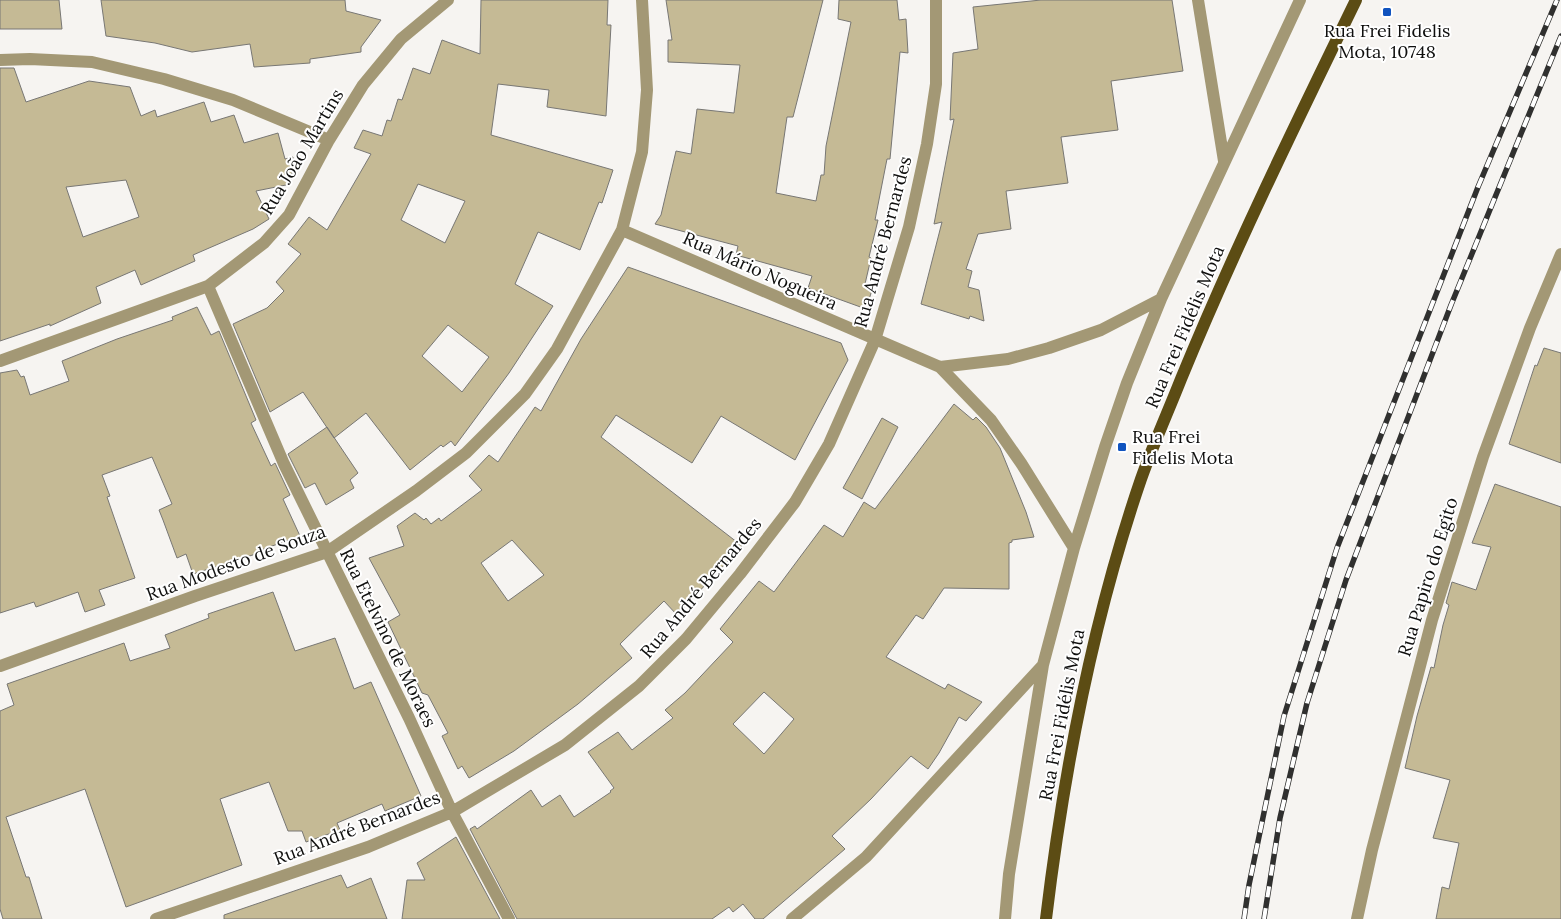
<svg xmlns="http://www.w3.org/2000/svg" width="1561" height="919" viewBox="0 0 1561 919" font-family="Lora,serif">
  <style>
    .building { fill: #c5ba95; stroke: #787774; fill-rule: evenodd }
    .lines { fill: none; stroke-linecap: round; stroke-linejoin: round }
    .minor { stroke: #a39875; stroke-width: 12 }
    .primary { stroke: #5c4c14; stroke-width: 12 }
    .rail-casing { stroke: #30302f; stroke-width: 5.5 }
    .rail { stroke: #fff; stroke-width: 4; stroke-dasharray: 11; stroke-linecap: butt }
    .poi-dot { fill: #1154bf; stroke: #fff; stroke-width: 2 }
    .labels { text-anchor: middle; stroke-width: 4; stroke-linejoin: round; paint-order: stroke }
    .poi-label { font-size: 18px; fill: #0f0f0e; stroke: #fff }
    .street-label { font-size: 18px; fill: #0f0f0e; stroke: #fff }
  </style>
  <rect width="100%" height="100%" fill="#f6f4f1"/>
  <!-- building -->
  <path class="building" d="M0,0H59L62,29H0Z
    M101,0H345L346,11L381,20L361,47V52L310,59V63L254,67L250,44L192,52L155,43L106,36Z
    M481,0H608L607,25H611L606,116L547,107L549,90L498,84L491,135L613,170L602,203L599,202L580,250L538,232L515,284L553,306L509,373L455,446L451,441L443,447L441,445L410,470L366,413L334,438L303,392L270,412L233,324L267,308L284,291L276,282L301,254L288,244L309,217L327,230L371,154L354,148L363,130L382,136L387,120L391,121L398,99L402,100L413,68L430,74L442,40L480,54ZM418,184L465,201L445,243L401,220ZM448,325L489,357L462,392L422,356Z
    M666,0H823L793,117H787L776,193L816,201L821,175H824L826,146L851,22L838,19L839,0H897L899,20L906,19L908,53L900,52L890,159H887L875,220H878L869,257L871,258L865,284L873,287L866,309L808,288L812,276L736,255L738,246L655,224L661,215L676,151L691,154L697,109L734,113L740,65L668,62V40H672Z
    M1041,0H1172L1183,71L1111,81L1118,130L1061,137L1068,183L1006,191L1011,229L978,234L966,269L972,271L968,287L979,290L984,321L970,316L969,319L921,304L942,222L934,224L954,119L950,120L953,53L978,49L973,7Z
    M0,68H14L26,102L89,81L130,87L141,116L155,110L157,117L204,102L211,122L234,115L244,143L278,133L285,159L293,157L291,184L256,191L269,219L253,229L193,255L195,261L141,285L135,270L96,287L101,303L50,326V324L0,341ZM126,180L139,217L83,237L66,187Z
    M628,267L841,343L848,360L795,460L721,416L692,463L616,415L601,437L742,546L677,615L664,601L620,644L632,658L578,704L514,751L469,778L462,766L458,769L442,736L448,733L428,695L422,693L388,622L400,615L369,558L404,546L397,526L415,513L424,520L426,518L431,524L439,518L441,521L482,490L469,476L489,455L498,462L535,407L541,411L581,339ZM512,540L544,575L508,601L481,563Z
    M197,307L211,335L219,331L256,420L251,423L271,466L275,463L290,495L283,499L300,536L261,550L262,552L193,574L186,554L177,558L163,520L159,510L172,504L152,457L102,475L110,496L107,497L135,578L99,590L105,605L85,612L78,592L36,607L34,602L0,613V373L17,370L21,377L24,376L30,395L69,381L62,361L117,339L173,320L172,317Z
    M1544,348L1561,353V463L1509,444L1535,365L1537,366Z
    M954,404L973,420L976,417L986,427L1000,448L1026,512L1034,537L1012,540V542L1009,543V589L944,588L923,619L916,615L886,657L945,689L948,684L982,702L966,721L959,717L939,753L928,769L911,756L871,799L832,836L845,849L763,919H755L743,904L733,912L729,907L712,919H517L470,829L475,826L477,829L531,790L542,807L560,795L574,817L611,792L610,791L614,788L588,752L618,732L632,750L673,718L665,710L685,693L733,642L720,629L759,581L774,592L824,525L843,537L864,502L875,509ZM764,692L794,719L764,754L733,724Z
    M882,418L898,427L862,499L843,488Z
    M327,427L358,473L350,480L354,488L326,505L315,483L305,488L288,454Z
    M1495,484L1561,507V919H1436L1442,887L1449,889L1459,843L1433,838L1450,780L1405,768L1417,716L1431,667L1434,668L1443,625L1449,605L1446,603L1452,582L1476,590L1491,547L1472,543Z
    M273,592L295,651L335,638L354,689L371,682L421,796L385,811L382,804L337,823L340,830L306,842L302,831H288L269,782L220,799L242,865L126,907L85,789L6,817L26,877H29L42,919H3L0,909V711L14,705L7,684L124,643L130,661L170,648L165,635L209,618L208,614Z
    M456,837L500,919H402L407,880H425L417,863Z
    M341,875L347,888L371,878L387,919H224V915Z"/>
  <g class="lines">
    <!-- minor -->
    <path class="minor" d="M1198,0L1224,161
      M0,60L30,59L92,62L164,79L233,100L329,140
      M622,230L940,367L991,420L1021,463L1074,548
      M208,286L284,464L409,718L452,812L509,919
      M0,361L208,286L264,243L289,215L329,140L363,85L401,39L448,0
      M940,367L1008,359L1049,348L1101,330L1161,299
      M0,666L195,596L327,552L416,491L466,453L525,394L557,349L622,230L642,152L647,90L642,0
      M156,919L368,847L452,812L565,745L639,686L686,639L740,574L795,502L829,444L875,340L909,227L927,144L936,84V0
      M792,919L866,857L1043,665
      M1005,919L1009,874L1043,665L1074,548L1105,447L1127,383L1161,299L1300,0
      M1357,919L1372,850L1432,620L1483,457L1530,328L1561,254"/>
    <!-- primary -->
    <path class="primary" d="M1046,919C1064,769 1092,622 1141,479C1153,445 1168,412 1181,379C1234,250 1295,125 1356,0"/>
    <!-- rail casing -->
    <g class="rail-casing">
      <path id="rail" d="M1244,919L1249,885L1284,716L1337,548L1478,187L1557,0
        M1264,919L1280,818L1307,703L1346,580L1451,305L1561,36"/>
    </g>
    <!-- rail -->
    <use href="#rail" class="rail"/>
  </g>
  <!-- markers -->
  <g class="poi-dot">
    <rect x="1382" y="7" width="10" height="10" rx="2.5"/>
    <rect x="1117" y="442" width="10" height="10" rx="2.5"/>
  </g>
  <g class="labels">
    <!-- poi labels -->
    <g class="poi-label">
      <text x="1387" y="37">Rua Frei Fidelis<tspan x="1387" dy="21">Mota, 10748</tspan></text>
      <text x="1132" y="443" text-anchor="start">Rua Frei<tspan x="1132" dy="21">Fidelis Mota</tspan></text>
    </g>
    <!-- street labels -->
    <g class="street-label">
      <text transform="translate(302 152) rotate(-59)" y="6">Rua João Martins</text>
      <text transform="translate(883 242) rotate(-75)" y="6">Rua André Bernardes</text>
      <text transform="translate(760 271) rotate(24)" y="6">Rua Mário Nogueira</text>
      <text transform="translate(1185 327) rotate(-67)" y="6">Rua Frei Fidélis Mota</text>
      <text transform="translate(236 563) rotate(-20)" y="6">Rua Modesto de Souza</text>
      <text transform="translate(1428 577) rotate(-73)" y="6">Rua Papiro do Egito</text>
      <text transform="translate(701 588) rotate(-50)" y="6">Rua André Bernardes</text>
      <text transform="translate(388 638) rotate(64)" y="6">Rua Etelvino de Moraes</text>
      <text transform="translate(1062 715) rotate(-79)" y="6">Rua Frei Fidélis Mota</text>
      <text transform="translate(357 828) rotate(-21)" y="6">Rua André Bernardes</text>
    </g>
  </g>
</svg>
